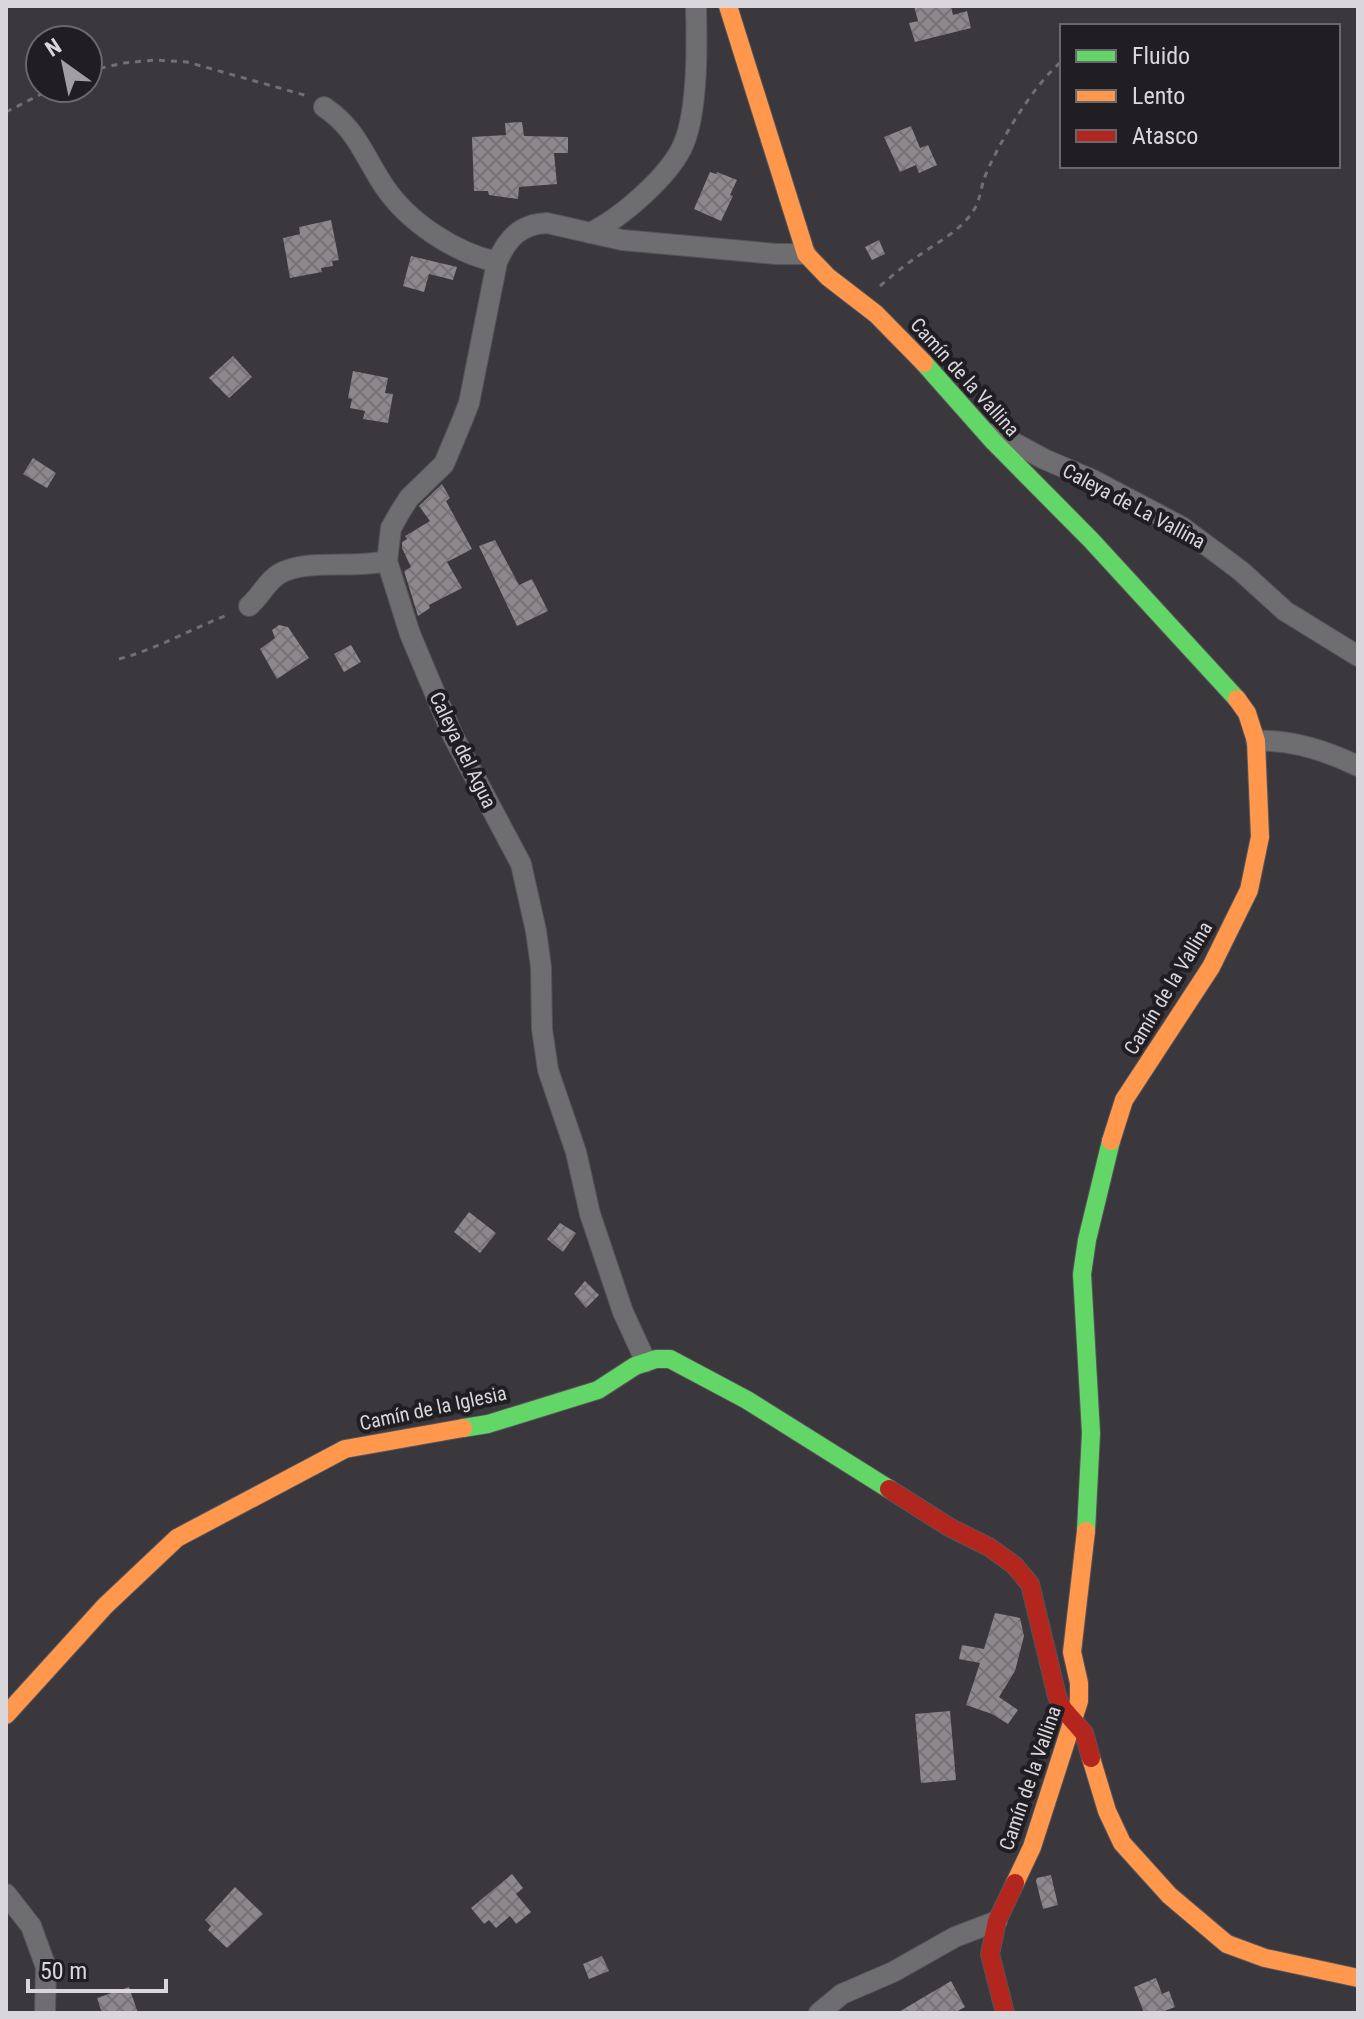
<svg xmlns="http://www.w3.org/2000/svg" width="1364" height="2019" viewBox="0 0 1364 2019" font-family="'Roboto Condensed',sans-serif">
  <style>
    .building { fill: url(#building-cross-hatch) }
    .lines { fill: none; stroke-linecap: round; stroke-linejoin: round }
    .street-casing { stroke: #575459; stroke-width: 22 }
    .fast-casing { stroke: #575459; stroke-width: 20 }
    .slow-casing { stroke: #575459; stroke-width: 20 }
    .jam-casing { stroke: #575459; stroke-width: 20 }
    .path { stroke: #706f73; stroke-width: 3; stroke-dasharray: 6 6; stroke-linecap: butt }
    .street { stroke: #6e6d70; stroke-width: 20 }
    .fast { stroke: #63d668; stroke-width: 18 }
    .slow { stroke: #ff974d; stroke-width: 18 }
    .jam { stroke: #b3261e; stroke-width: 18 }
    .labels { text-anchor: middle; stroke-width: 8; stroke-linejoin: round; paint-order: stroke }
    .street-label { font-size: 20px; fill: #d9d6dc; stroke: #201e22 }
  </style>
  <defs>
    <pattern id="building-cross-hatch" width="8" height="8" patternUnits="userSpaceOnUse" patternTransform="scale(2)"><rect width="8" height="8" fill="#8c888b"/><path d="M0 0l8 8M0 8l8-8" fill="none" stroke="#767275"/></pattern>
  </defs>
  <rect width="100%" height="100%" fill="#3a373d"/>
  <!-- building -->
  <path class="building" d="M914,6H951L953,15L967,11L971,28L915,42L909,23L918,21Z
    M522,122L524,136L568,137V153H554L557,184L519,187L518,199L489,195L488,191H474L472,137L506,135L505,123Z
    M911,126L920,148L928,145L937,165L919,173L916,165L900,172L884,137Z
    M710,172L716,174L717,172L737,180L730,195L733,196L721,221L694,209Z
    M331,220L339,260L332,261L333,266L321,268L322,272L290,278L283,238L300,234L299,227Z
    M879,240L885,254L872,260L865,247Z
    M411,256L457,267L453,280L429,274L424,292L403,286Z
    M233,356L252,377L229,398L209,378Z
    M353,371L388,378L385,393L393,394L388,423L363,419L365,411L350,408L352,399L348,398Z
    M33,458L56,473L47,488L23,474Z
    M442,484L450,498L446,501L472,549L447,562L462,588L429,605L430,608L418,616L404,571L411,567L402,548V542L407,539L405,536L430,521L419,506Z
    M495,540L519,585L532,579L548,611L517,626L479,546Z
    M279,625L288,627L309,658L277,679L260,649L275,638L272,630Z
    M351,645L361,662L344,672L334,654Z
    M469,1212L496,1233L480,1253L454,1232Z
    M560,1223L576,1233L563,1252L547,1239Z
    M585,1281L599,1295L586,1308L574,1294Z
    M995,1613L1020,1618L1024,1636L1015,1671L999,1697L1018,1710L1008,1724L992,1714L966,1705L980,1663L959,1659L962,1645L984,1649Z
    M950,1711L956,1780L921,1783L915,1714Z
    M512,1874L523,1888L516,1894L531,1912L516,1924L510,1916L496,1928L489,1920L484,1924L471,1908Z
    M1051,1875L1058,1905L1043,1909L1036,1881L1037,1878Z
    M235,1887L263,1914L227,1948L208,1930L211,1926L205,1920Z
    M602,1956L609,1971L589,1979L583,1964Z
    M1156,1978L1162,1994L1169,1991L1175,2007L1159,2013H1144L1134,1987Z
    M951,1981L965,2007L954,2013H897Z
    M129,1987L138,2013H102L97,1998Z"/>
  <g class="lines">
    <!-- street casing -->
    <g class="street-casing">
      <path id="street" d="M324,107C356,128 364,156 384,186C408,222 455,253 497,262
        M590,233C621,218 671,175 684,143C698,108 697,44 696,6
        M996,433L1044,459L1093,480L1182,527L1241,571L1285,611L1358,656
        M249,606C260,597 267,581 279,574C306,558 354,569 387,561
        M1256,741C1291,739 1327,751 1358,766
        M646,1362L623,1312L590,1214L576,1152L548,1070L542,1029L541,967L536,931L521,864L453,736L410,634L387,561L391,528L400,512L409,498L444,464L462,421L469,403L497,262C507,239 520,224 547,223L622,240L776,254H806
        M6,1894L31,1926L46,1967L45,2013
        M819,2013L842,1994L893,1972L955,1937L997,1921"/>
    </g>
    <!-- fast casing -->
    <g class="fast-casing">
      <path id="fast" d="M924,363L994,442L1091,540L1237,699
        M463,1428L488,1424L598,1390L635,1366L656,1359H670L747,1400L889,1489
        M1086,1531L1091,1433L1082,1274L1087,1240L1111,1141"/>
    </g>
    <!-- slow casing -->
    <g class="slow-casing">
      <path id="slow" d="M728,6L806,254L828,277L876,314L924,363
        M1111,1141L1124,1100L1211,967L1249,890L1260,837L1256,741L1247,713L1237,699
        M6,1715L105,1606L177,1538L345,1449L463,1428
        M1091,1758L1107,1811L1122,1843L1169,1895L1227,1944L1265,1958L1358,1978
        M1015,1883L1032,1847L1079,1701V1683L1072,1652L1086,1531"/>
    </g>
    <!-- jam casing -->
    <g class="jam-casing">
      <path id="jam" d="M889,1489L949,1527L989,1547L1014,1565L1030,1584L1057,1696L1063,1709L1084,1733L1091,1758
        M1005,2013L990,1954L997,1921L1015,1883"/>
    </g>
    <!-- path -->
    <path class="path" d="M88,71L124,63L155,60L187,62L308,96
      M6,112L53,88
      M880,286C891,277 902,267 914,259C934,244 962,231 975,208C980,199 981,188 984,179C997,145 1034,84 1062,61
      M119,659C157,649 193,628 230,614"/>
    <!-- street -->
    <use href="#street" class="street"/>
    <!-- fast -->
    <use href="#fast" class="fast"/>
    <!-- slow -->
    <use href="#slow" class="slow"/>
    <!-- jam -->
    <use href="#jam" class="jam"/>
  </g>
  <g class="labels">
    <!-- street labels -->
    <g class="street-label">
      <text transform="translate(965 377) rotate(48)" y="7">Camín de la Vallina</text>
      <text transform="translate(1134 506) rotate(28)" y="7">Caleya de La Vallina</text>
      <text transform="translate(463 750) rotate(64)" y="7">Caleya del Agua</text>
      <text transform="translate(1168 988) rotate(-59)" y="7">Camín de la Vallina</text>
      <text transform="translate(433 1408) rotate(-12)" y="7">Camín de la Iglesia</text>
      <text transform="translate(1030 1778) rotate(-71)" y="7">Camín de la Vallina</text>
    </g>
  </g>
  <!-- border -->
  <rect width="1364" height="2019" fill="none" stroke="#d9d6dc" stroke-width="16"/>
  <!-- legend -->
  <rect x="1060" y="24" width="280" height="144" fill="#201e22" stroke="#6a686c" stroke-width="2"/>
  <rect x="1076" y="50" width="40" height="12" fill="#63d668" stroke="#6a686c" stroke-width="2"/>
  <text x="1132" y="64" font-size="24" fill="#d9d6dc">Fluido</text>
  <rect x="1076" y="90" width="40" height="12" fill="#ff974d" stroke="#6a686c" stroke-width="2"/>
  <text x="1132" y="104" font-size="24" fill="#d9d6dc">Lento</text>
  <rect x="1076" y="130" width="40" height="12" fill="#b3261e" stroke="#6a686c" stroke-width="2"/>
  <text x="1132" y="144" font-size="24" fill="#d9d6dc">Atasco</text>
  <!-- north arrow -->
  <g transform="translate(64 64) rotate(327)"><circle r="38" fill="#201e22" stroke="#6a686c" stroke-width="2"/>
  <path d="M0-6L14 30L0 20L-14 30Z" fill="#a19ea4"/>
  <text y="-12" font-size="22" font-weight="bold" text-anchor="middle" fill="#d9d6dc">N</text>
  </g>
  <!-- scale -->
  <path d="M28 1979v12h138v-12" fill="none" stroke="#d9d6dc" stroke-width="4"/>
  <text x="40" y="1979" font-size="24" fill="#d9d6dc" stroke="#201e22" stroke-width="6" paint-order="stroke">50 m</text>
</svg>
